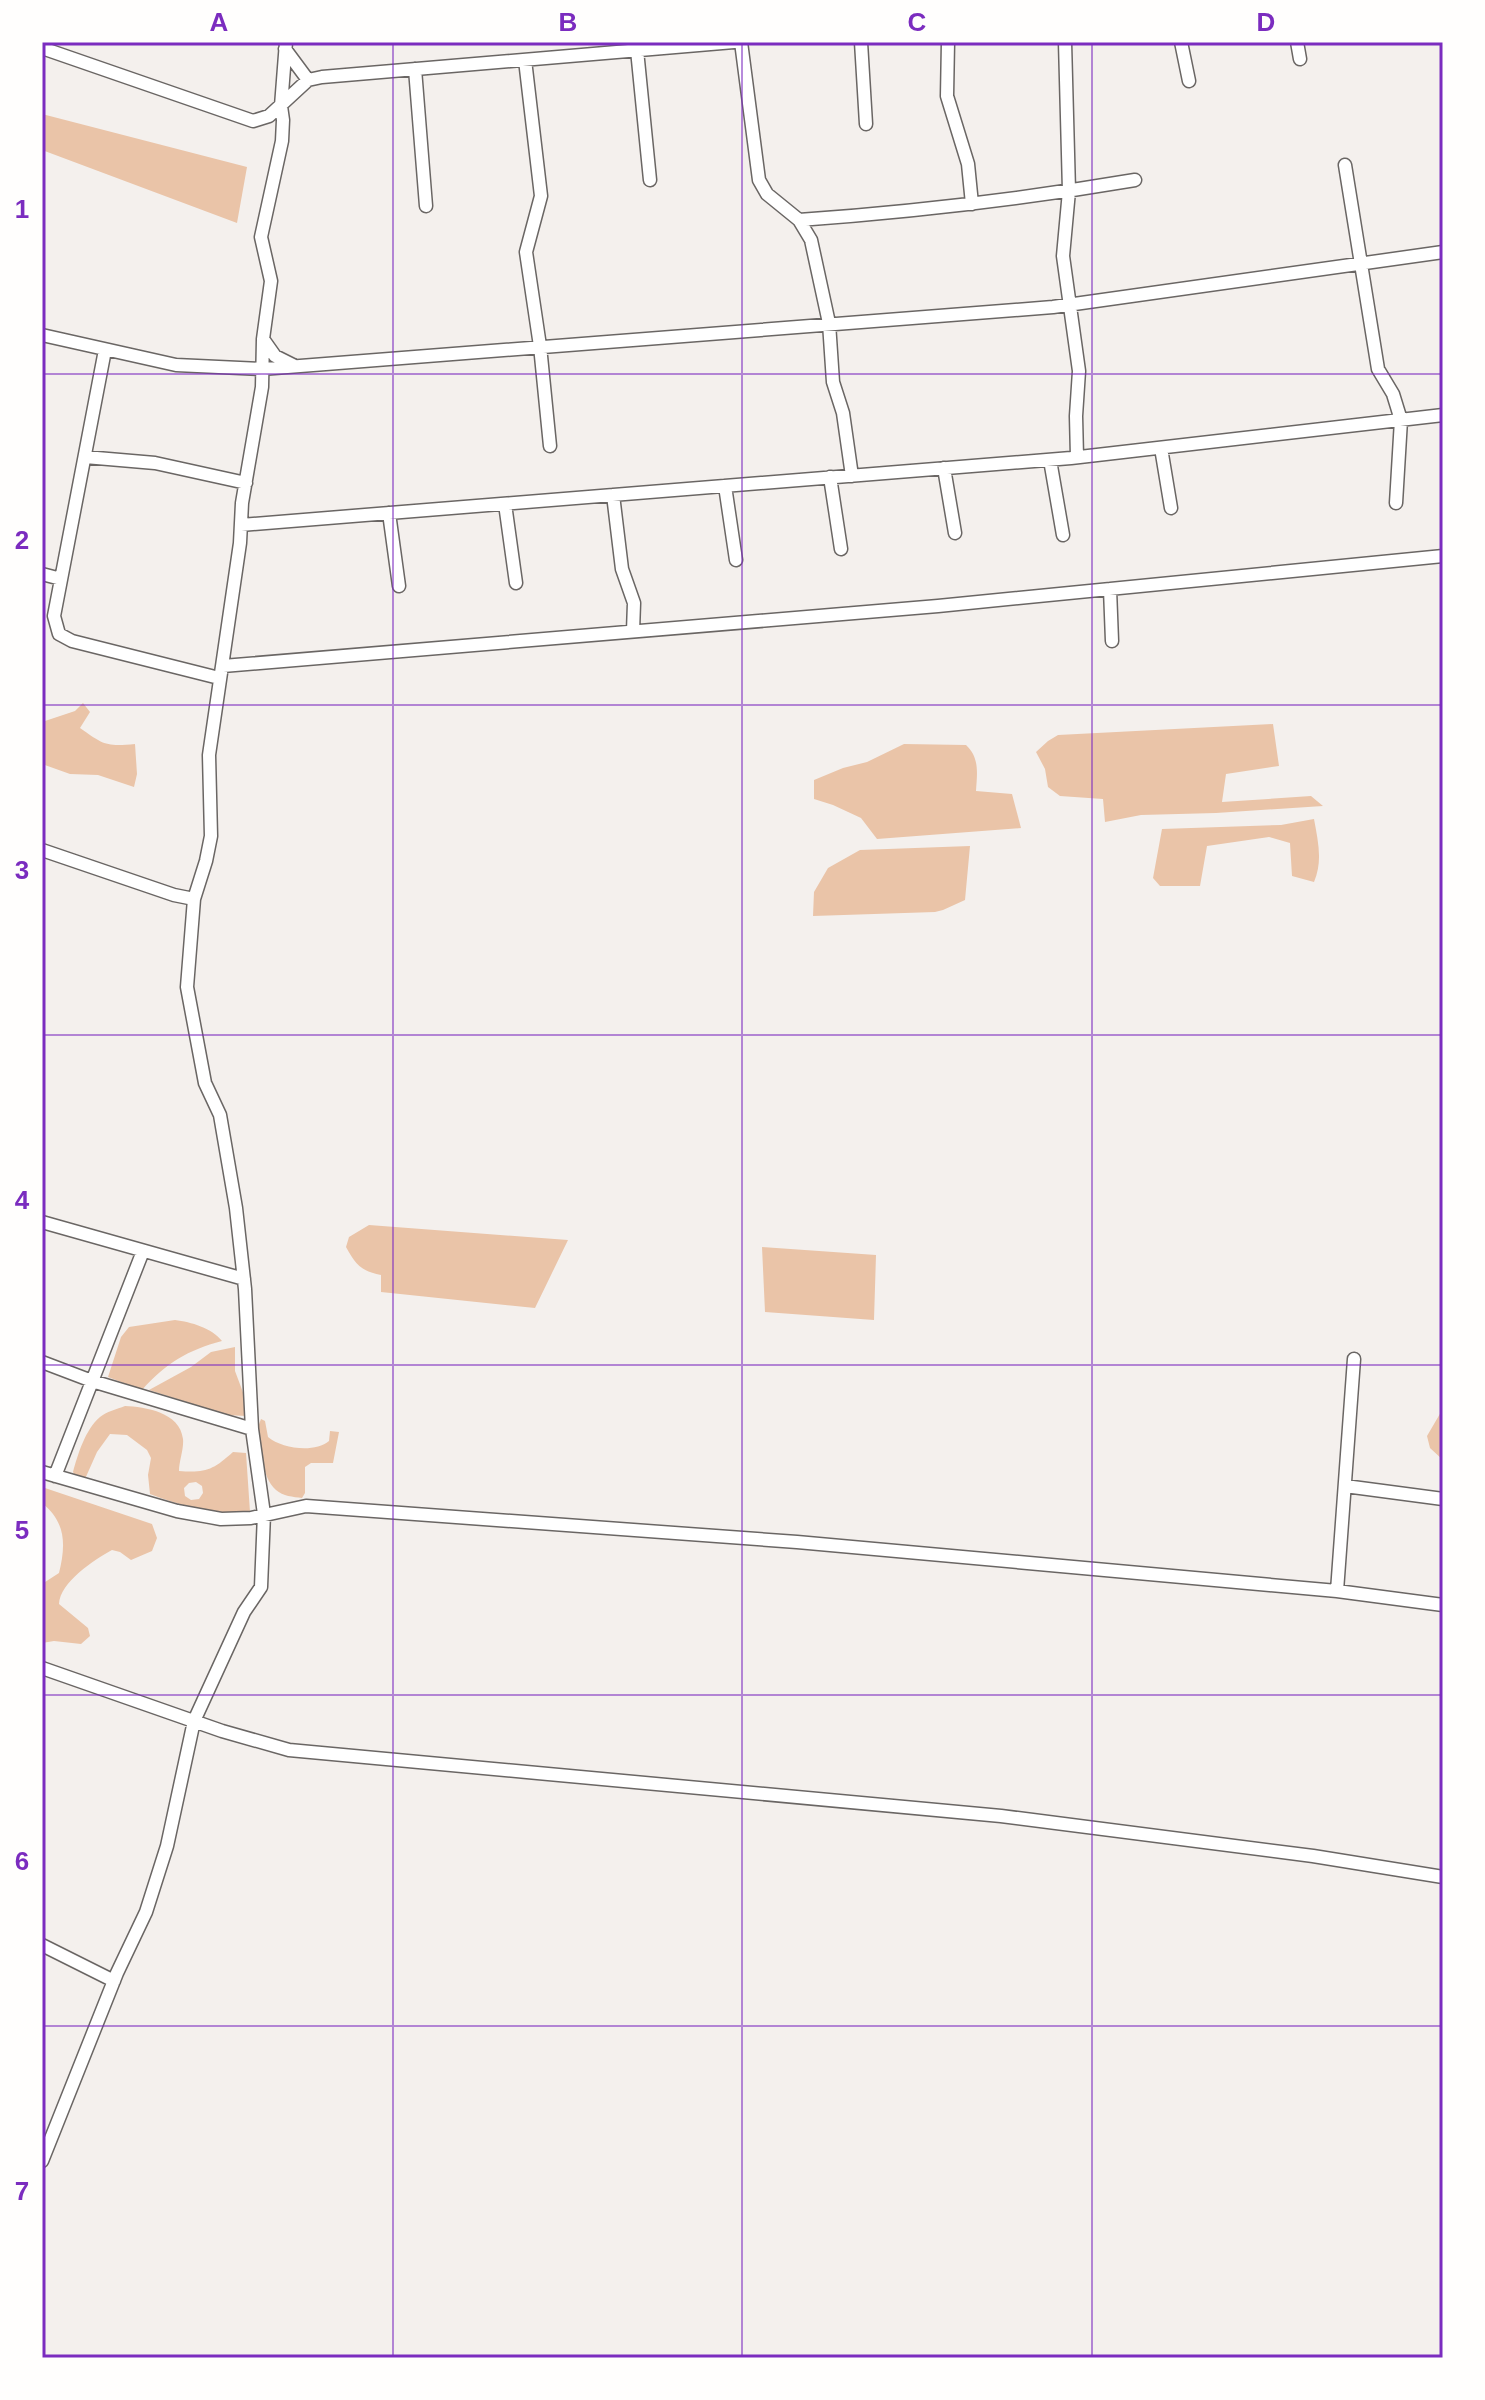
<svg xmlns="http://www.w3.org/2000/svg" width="1485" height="2400" viewBox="0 0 1485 2400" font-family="Helvetica,sans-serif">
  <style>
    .green { fill: #eac4a8; fill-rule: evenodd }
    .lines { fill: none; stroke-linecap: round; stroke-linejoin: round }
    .minor-casing { stroke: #6a6664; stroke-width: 15 }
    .minor { stroke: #fff; stroke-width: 12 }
    .grid { fill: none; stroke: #7b2cbf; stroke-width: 2; stroke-opacity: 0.55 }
    .neatline { fill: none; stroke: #7b2cbf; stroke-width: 3 }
    .grid-label { font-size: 26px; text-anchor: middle; font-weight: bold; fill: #7b2cbf }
  </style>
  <rect width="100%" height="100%" fill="#f4f0ed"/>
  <!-- green -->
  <path class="green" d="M42,114L247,167L237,223L42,150Z
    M83,703L90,712L80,728C103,744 105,747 135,744L137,774L134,787L98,775L70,774L42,764V722L75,711Z
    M1273,724L1279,766L1226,774L1222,802L1311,796L1323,806L1216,813L1141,815L1105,822L1103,799L1060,796L1048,787L1045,769L1036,752L1048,741L1058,735Z
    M904,744L966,745C980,758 977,774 976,791L1012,794L1021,828L877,839L861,818L833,805L814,799V780L843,768L867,762Z
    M1314,819C1318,841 1323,861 1314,882L1292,876L1290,843L1269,837L1207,846L1200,886H1160L1153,878L1162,829L1281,825Z
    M970,846L965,900L943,910L935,912L813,916L814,892L828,868L860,850Z
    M369,1225L568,1240L535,1308L381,1292V1275C361,1271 356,1265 346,1247L349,1237Z
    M762,1247L876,1255L874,1320L765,1312Z
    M175,1320C191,1322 212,1328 222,1341C188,1350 166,1363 142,1390L108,1377L121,1337L129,1327Z
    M235,1347V1371L244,1395L246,1416L227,1415L149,1390L191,1367L211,1352Z
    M125,1406C145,1407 180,1412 183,1439C184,1449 179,1461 179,1471C206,1473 213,1470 233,1452L246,1453L250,1512C218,1515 180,1506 150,1494L148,1475L151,1458L147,1450L127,1435L110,1434L97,1452L85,1479L76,1477L73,1472C78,1454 85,1430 100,1417C106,1412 117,1409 125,1406ZM196,1482L202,1486L203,1493L199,1499L191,1500L185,1496L184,1488L189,1483Z
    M1441,1412H1443V1460L1430,1448L1427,1436Z
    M261,1419L265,1421L268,1437C282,1449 315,1453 329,1441L330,1431L339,1432L333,1463H311L305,1467V1493L302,1498C293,1497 283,1496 276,1490C261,1477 261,1446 258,1427Z
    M42,1487L152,1524L157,1538L152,1551L131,1560L120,1552L112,1550C94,1560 60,1582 59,1604L88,1628L90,1636L81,1644L54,1641L42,1643V1584L59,1573C66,1545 66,1522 42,1503Z"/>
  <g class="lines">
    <!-- minor casing -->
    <g class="minor-casing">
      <path id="minor" d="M741,42L759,180L767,194L799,220L811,240L829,323L833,382L843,413L852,476
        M861,42L866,124
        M948,42L947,96L968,164L972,204
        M1065,42L1069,191L1063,256L1079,371L1076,416L1077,457
        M1181,42L1189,81
        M1297,42L1300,59
        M42,48L253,121L269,116L308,80L322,77L734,42
        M285,49L308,80
        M637,50L650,180
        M525,60L541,196L526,252L540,346L550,446
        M415,69L426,206
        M1345,165L1378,369L1393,394L1401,420L1396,503
        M799,220C911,212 1023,199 1135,180
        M42,335L176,365L262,369L1053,307L1443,252
        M263,339L275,356L293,365
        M105,350L54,616L59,634L72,641L219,678
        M1161,448L1171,508
        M85,457L155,463L246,483
        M1050,460L1063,535
        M944,468L955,533
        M830,477L841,549
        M725,486L736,560
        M613,495L622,569L634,603L633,631
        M505,504L516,583
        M389,513L399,586
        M241,525L1071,458L1443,415
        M42,574L61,579
        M1110,589L1112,641
        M223,666L938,606L1443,556
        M42,850L174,895L194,899
        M42,1222L244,1279
        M42,1362L92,1381L252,1429
        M42,1472L177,1511L221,1519L251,1518L306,1506L797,1542L1337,1591L1443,1605
        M55,1476L143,1251
        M1345,1486L1443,1499
        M1337,1591L1354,1359
        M42,1668L222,1731L289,1750L1001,1816L1313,1856L1443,1877
        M42,1945L114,1981
        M42,2161L117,1973L146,1912L167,1846L194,1721L244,1612L261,1587L264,1514L252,1429L245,1289L236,1208L220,1115L205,1083L187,987L194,899L206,861L211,836L209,755L240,543L242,503L262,387L263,339L271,281L261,237L282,141L283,120L281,106L286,42"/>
    </g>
    <!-- minor -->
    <use href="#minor" class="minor"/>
  </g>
  <!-- grid -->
  <path class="grid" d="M393,42V2358M742,42V2358M1092,42V2358M42,374H1443M42,705H1443M42,1035H1443M42,1365H1443M42,1695H1443M42,2026H1443"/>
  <!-- border -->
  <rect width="1485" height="2400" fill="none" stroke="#fffefd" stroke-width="88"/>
  <rect x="44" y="44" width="1397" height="2312" class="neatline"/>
  <g class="grid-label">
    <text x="219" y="31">A</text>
    <text x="568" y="31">B</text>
    <text x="917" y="31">C</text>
    <text x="1266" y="31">D</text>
    <text x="22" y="218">1</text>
    <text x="22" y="549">2</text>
    <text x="22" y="879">3</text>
    <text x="22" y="1209">4</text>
    <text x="22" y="1539">5</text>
    <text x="22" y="1870">6</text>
    <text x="22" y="2200">7</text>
  </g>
</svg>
